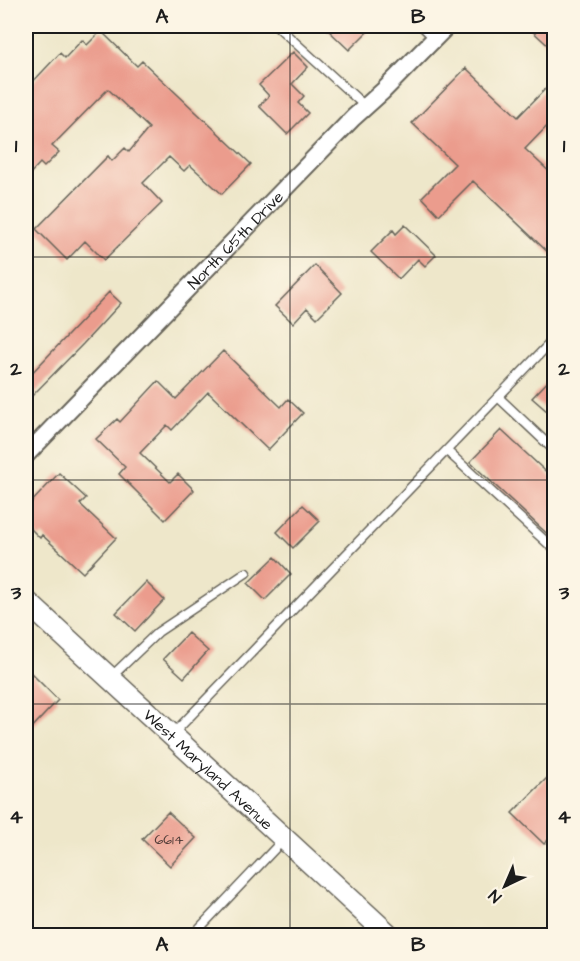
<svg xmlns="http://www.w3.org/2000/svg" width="580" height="961" viewBox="0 0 580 961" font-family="'Architects Daughter',sans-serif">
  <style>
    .building { fill: #eb9c8d }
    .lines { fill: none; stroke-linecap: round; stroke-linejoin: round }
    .service-casing { stroke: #666359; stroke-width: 11 }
    .minor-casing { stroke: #666359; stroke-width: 20 }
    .tertiary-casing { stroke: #666359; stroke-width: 24 }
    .service { stroke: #fff; stroke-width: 8 }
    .minor { stroke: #fff; stroke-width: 16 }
    .tertiary { stroke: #fff; stroke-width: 21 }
    .grid { fill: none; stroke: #1c1c1c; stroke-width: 1.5; stroke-opacity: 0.55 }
    .labels { text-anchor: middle; stroke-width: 5; stroke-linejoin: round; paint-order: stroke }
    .number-label { font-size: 14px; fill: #503c38 }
    .street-label { font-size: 16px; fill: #1c1c1c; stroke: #fcf5e5 }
    .neatline { fill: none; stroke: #1c1c1c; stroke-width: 2 }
    .grid-label { font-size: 20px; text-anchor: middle; font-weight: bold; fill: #1c1c1c }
  </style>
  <rect width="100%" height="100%" fill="#fcf5e5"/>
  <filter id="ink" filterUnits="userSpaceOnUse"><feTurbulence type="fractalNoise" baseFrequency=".0167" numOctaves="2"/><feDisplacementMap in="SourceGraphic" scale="12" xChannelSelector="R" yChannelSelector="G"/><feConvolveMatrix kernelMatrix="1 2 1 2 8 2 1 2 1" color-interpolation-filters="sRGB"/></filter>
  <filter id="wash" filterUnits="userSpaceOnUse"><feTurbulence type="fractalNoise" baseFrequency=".008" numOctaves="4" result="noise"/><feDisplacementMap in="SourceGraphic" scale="24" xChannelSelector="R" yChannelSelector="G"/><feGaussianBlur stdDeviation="1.35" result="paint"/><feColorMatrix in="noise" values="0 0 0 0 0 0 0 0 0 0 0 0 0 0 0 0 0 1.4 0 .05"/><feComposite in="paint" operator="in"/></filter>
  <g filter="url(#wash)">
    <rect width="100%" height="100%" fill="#eee7ca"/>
    <g id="blocks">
      <!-- building -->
      <path class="building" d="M324,26H373L349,50Z
        M527,26H555V52Z
        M101,31L137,66L142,61L251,164L222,194L190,165L184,171L169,157L143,183L162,203L104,260L85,241L67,260L36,229L108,156L112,161L125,148L129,152L149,128L108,89L52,146L59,152L44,167L40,163L26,178V89L60,53L65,58L82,40L87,45Z
        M293,52L308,67L292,84L304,96L298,103L308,113L287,134L259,106L269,96L259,85Z
        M466,68L518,117L555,79V118L525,149L555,177V259L473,181L439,215L422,197L455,164L412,123Z
        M405,225L436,255L425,266L418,259L399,279L371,252L393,230L396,234Z
        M315,265L342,293L317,318L307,308L293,323L275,306Z
        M109,292L121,303L83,344L26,402V379Z
        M223,351L281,407L288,399L303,413L268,450L208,392L172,430L167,425L140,453L170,482L178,474L194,490L165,520L119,474L125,467L96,439L117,419L120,422L158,381L176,399Z
        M555,374V418L532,398Z
        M501,430L555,480V541L470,462Z
        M59,473L86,498L80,504L116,538L83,573L42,535L40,538L26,524V508Z
        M303,505L320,521L293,548L277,532Z
        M275,557L291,574L265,600L248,583Z
        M146,582L164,600L135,631L116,613Z
        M188,633L208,651L184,678L163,659Z
        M26,668L58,700L26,734Z
        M555,770V833L544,844L512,813Z
        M168,812L196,838L170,866L142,839Z"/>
    </g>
  </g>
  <g filter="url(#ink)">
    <use href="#blocks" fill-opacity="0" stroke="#666359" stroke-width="1.5"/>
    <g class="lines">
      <!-- service casing -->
      <g class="service-casing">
        <path id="service" d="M277,26L366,107
          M422,26L435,39
          M498,397L554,450
          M447,451L554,549
          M111,677L158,632L246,573
          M171,736L554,339
          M192,936L284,839"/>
      </g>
      <!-- minor casing -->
      <g class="minor-casing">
        <g id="minor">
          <path id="s1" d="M26,455L353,118L383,91L447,26"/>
        </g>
      </g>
      <!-- tertiary casing -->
      <g class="tertiary-casing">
        <g id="tertiary">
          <path id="s2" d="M26,601L390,936"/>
        </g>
      </g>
      <!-- service -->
      <use href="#service" class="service"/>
      <!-- minor -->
      <use href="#minor" class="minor"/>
      <!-- tertiary -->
      <use href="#tertiary" class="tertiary"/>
    </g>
  </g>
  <!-- grid -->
  <path class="grid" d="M290,26V936M26,257H554M26,480H554M26,704H554"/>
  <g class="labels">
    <!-- number labels -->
    <g class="number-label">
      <text x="169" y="844">6614</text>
    </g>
    <!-- street labels -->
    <g class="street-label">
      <text dy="6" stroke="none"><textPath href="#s1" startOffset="300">North 65th Drive</textPath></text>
      <text dy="6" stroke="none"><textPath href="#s2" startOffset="248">West Maryland Avenue</textPath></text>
    </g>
  </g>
  <!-- margin -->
  <rect width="580" height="961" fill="none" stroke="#fcf5e5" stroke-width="66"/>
  <!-- north arrow -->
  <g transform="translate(505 886) rotate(224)" stroke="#fcf5e5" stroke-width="4.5" paint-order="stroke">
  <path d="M0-4.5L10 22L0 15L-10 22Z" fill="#1c1c1c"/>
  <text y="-9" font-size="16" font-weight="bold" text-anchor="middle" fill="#1c1c1c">N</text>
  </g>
  <rect x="33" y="33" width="514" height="895" class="neatline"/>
  <g class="grid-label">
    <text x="162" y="23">A</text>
    <text x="418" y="23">B</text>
    <text x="16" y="152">1</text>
    <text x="564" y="152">1</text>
    <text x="16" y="375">2</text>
    <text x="564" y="375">2</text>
    <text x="16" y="599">3</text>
    <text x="564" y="599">3</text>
    <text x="16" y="823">4</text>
    <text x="564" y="823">4</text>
    <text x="162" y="951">A</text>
    <text x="418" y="951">B</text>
  </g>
</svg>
